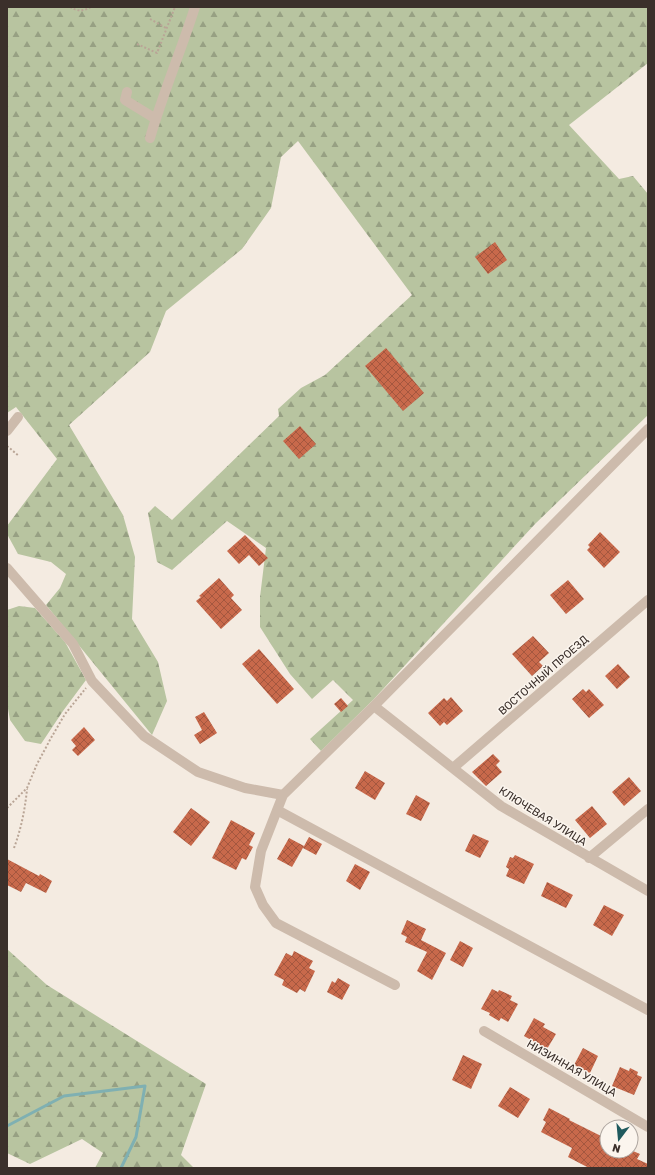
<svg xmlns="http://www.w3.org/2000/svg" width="655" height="1175" viewBox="0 0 655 1175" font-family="Rubik,sans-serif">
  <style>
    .forest { fill: url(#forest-firs) }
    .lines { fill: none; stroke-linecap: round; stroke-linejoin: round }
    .stream { stroke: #7fb0b2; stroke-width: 3 }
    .building { fill: url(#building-cross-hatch) }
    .path { stroke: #b9a596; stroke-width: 2; stroke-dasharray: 2 2; stroke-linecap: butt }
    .minor { stroke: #cdbbac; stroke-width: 10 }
    .labels { text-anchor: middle; stroke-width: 3; stroke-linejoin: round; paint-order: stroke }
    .street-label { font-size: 11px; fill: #3b302b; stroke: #fbf5ee }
  </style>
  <defs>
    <pattern id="forest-firs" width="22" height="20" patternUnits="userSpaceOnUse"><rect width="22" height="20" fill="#b8c4a0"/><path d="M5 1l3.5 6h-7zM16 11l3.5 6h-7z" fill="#97a083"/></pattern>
    <pattern id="building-cross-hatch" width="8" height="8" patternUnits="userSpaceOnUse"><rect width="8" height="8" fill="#c8694b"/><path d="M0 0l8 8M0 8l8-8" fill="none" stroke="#a4573f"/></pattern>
  </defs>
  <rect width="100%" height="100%" fill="#f4ebe1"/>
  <!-- forest -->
  <path class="forest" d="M7,7H648V63L569,125L619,179L633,176L648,194V415L535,524L373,700L321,751L310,739L353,700L333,680L312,699L290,674L260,627V597L266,548L227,521L172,570L157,562L148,513L155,506L172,520L279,416L278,409L301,388L325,375L412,295L298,141L281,157L271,208L242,249L166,311L150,352L69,425L123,515L135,557L132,619L158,662L167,701L152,735L46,605L60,588L66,574L51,562L18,554L7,534V526L57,459L16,407L7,413Z
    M19,606L35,608L65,642L86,680L63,711L41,744L25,741L10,720L7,703V610Z
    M7,949L47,985L206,1084L181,1155L194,1168H95L103,1153L82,1139L30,1164L7,1153Z"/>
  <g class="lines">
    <!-- stream -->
    <path class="stream" d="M7,1126L64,1096L145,1086L136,1137L121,1168"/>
  </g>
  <!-- building -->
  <path class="building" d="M495,242L507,260L488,274L475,257Z
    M386,348L424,393L403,411L365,366Z
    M300,426L316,444L299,459L283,441Z
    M600,532L620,552L604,568L587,550L590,547L588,545Z
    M245,535L268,558L259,566L249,555L239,564L227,551Z
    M219,578L234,595L231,598L242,610L221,629L196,601L201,597L199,596Z
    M568,580L584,599L566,614L550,595Z
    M533,636L549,653L539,662L543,666L532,676L512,654Z
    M259,649L294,689L277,704L242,664Z
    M618,664L630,677L617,689L605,676Z
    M583,689L586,692L589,689L604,705L589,718L572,699Z
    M451,697L463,711L447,725L444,722L440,726L428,713L444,698L447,701Z
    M341,698L348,706L341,712L334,704Z
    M204,712L217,733L200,744L194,735L202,730L195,717Z
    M84,727L95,740L78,756L72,750L76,746L71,740Z
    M493,754L500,761L496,765L502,772L486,786L472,772Z
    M365,771L385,783L375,800L355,788Z
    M629,777L641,791L624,806L612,792Z
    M416,795L430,803L421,821L406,814Z
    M592,806L607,824L590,838L575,820Z
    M191,808L210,822L191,846L173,832Z
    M231,820L255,833L249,845L253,847L246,860L242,858L236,870L212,858Z
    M473,834L489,841L480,858L465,851Z
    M309,837L322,844L316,855L303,848Z
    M289,838L304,846L292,867L277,859Z
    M515,855L534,864L524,884L506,876L509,869L506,867L510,857L513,858Z
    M7,859L39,876L40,874L52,881L46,893L26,883L21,892L7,885Z
    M355,864L370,872L360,890L346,881Z
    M547,882L573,895L566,908L541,896Z
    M604,905L624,915L612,936L593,925Z
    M407,920L426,929L421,940L446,953L432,980L417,971L427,952L405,942L407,937L401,934Z
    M460,941L473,948L463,967L450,960Z
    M294,951L313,961L309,968L315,971L305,992L300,989L297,993L282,985L284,980L274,975L286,953L292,956Z
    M338,978L350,985L342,1000L327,992L332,981L335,983Z
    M492,989L498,992L499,990L512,996L510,1000L518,1004L508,1022L501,1018L499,1021L489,1015L490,1013L481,1009Z
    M534,1018L545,1024L543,1027L556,1034L547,1049L524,1036Z
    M583,1048L598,1056L590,1073L574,1065Z
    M463,1055L482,1064L471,1089L452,1080Z
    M620,1067L629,1071L630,1068L638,1072L637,1075L642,1077L634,1095L612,1086Z
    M510,1087L530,1099L518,1118L498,1106Z
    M549,1108L570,1119L569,1120L607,1139V1151H633L640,1154L637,1159L648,1164V1168H589L568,1157L572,1148L541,1132L546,1122L543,1120Z"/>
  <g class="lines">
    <!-- path -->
    <path class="path" d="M70,7C78,12 84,11 91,7
      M150,19L166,28
      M137,44L157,53L175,7
      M7,446L19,456
      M7,808L27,788L37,764L51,738L65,714L86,688
      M14,848C21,829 25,810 27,789"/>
    <!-- minor -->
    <path class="minor" d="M127,92L125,100L156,119
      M150,138C163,93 181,51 195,7
      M7,431L18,417
      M7,568L73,644L92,681L144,736L198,772L245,788L283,795L374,706L648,429
      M374,706L501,806L648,891
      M453,768L648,600
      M283,795L261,851L255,887L263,905L276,923L395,985
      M277,810L648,1010
      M589,858L648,809
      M484,1031L648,1127"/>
  </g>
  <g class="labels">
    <!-- street labels -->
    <g class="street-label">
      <text transform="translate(543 675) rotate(-41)" y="4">ВОСТОЧНЫЙ ПРОЕЗД</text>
      <text transform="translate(543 816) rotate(32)" y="4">КЛЮЧЕВАЯ УЛИЦА</text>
      <text transform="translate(572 1068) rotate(30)" y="4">НИЗИННАЯ УЛИЦА</text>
    </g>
  </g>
  <!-- border -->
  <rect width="655" height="1175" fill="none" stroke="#3b302b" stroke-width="16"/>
  <!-- north arrow -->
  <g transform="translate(619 1139) rotate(196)"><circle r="19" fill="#fbf5ee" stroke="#aea6a0"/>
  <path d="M0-3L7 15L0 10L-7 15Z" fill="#1f5a5e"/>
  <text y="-6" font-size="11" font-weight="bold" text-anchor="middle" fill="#3b302b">N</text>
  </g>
</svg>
